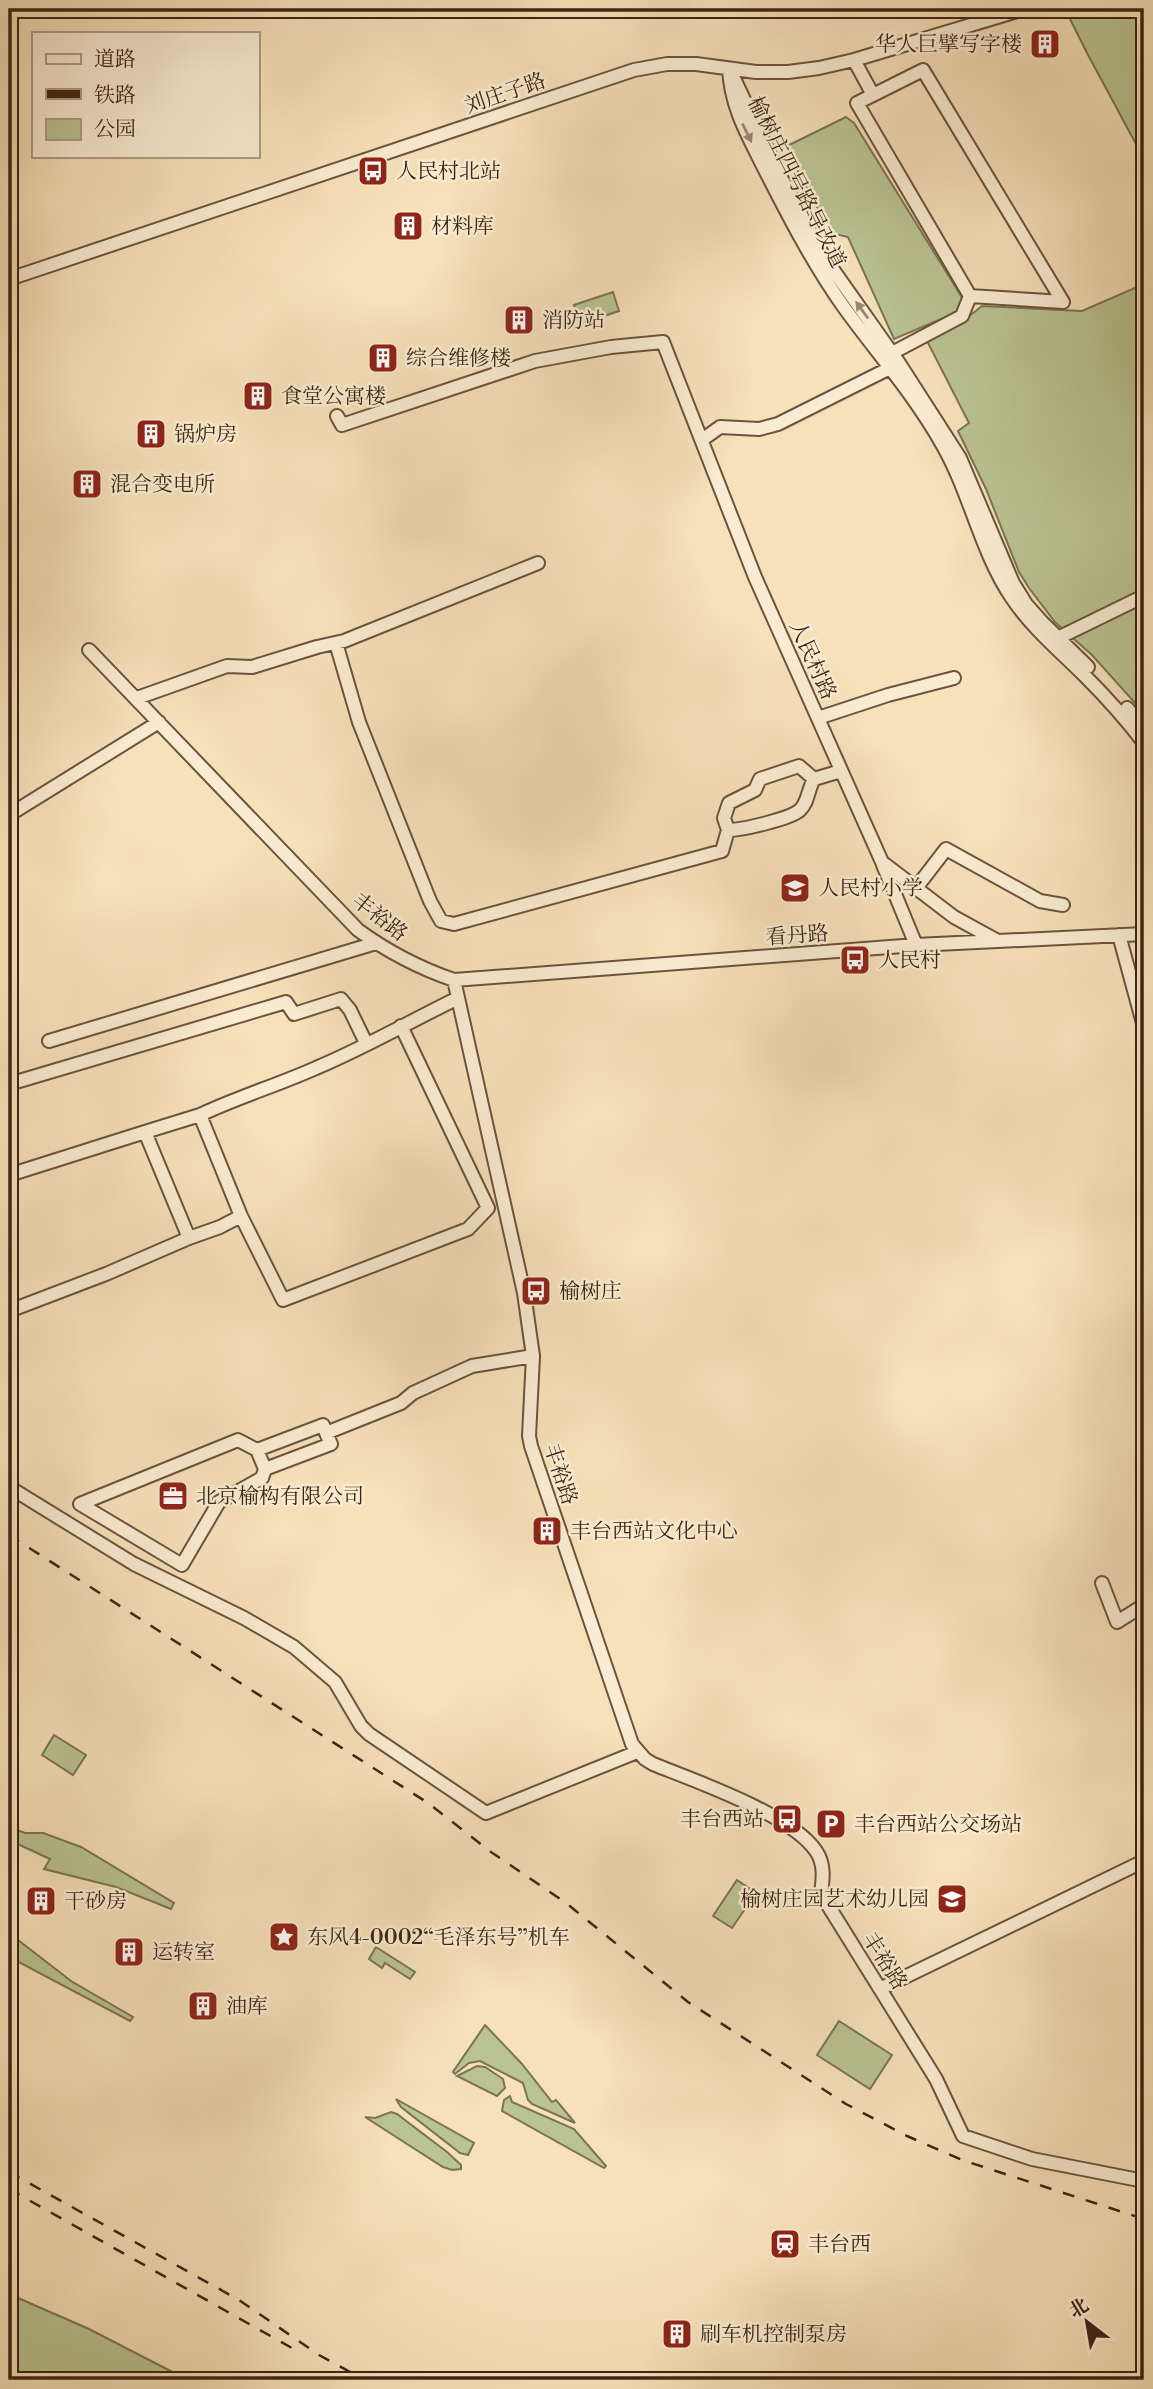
<svg xmlns="http://www.w3.org/2000/svg" width="1153" height="2389" viewBox="0 0 1153 2389" font-family="'Libre Bodoni','Noto Serif SC',serif">
  <style>
    .green { fill: #bac392; stroke: #7c7452; stroke-width: 2 }
    .lines { fill: none; stroke-linecap: round; stroke-linejoin: round }
    .minor-casing { stroke: #6c533d; stroke-width: 16 }
    .minor { stroke: #faecd2; stroke-width: 12 }
    .rail { stroke: #3e2413; stroke-width: 2.5; stroke-dasharray: 12 12; stroke-linecap: butt }
    .oneway { fill: #9c8872 }
    .labels { text-anchor: middle; stroke-width: 5; stroke-linejoin: round; paint-order: stroke }
    .poi-label { font-size: 21px; fill: #3e2413; stroke: #faecd2; text-anchor: start }
    .street-label { font-size: 21px; fill: #3e2413; stroke: #faecd2 }
  </style>
  <rect width="100%" height="100%" fill="#f7e1ba"/>
  <filter id="stains"><feTurbulence type="fractalNoise" baseFrequency=".00286" numOctaves="4"/><feColorMatrix values="0 0 0 0 .2 0 0 0 0 .09 0 0 0 0 .02 0 0 0 .5 -.17"/></filter>
  <radialGradient id="worn" r=".72"><stop offset=".6" stop-color="#630" stop-opacity="0"/><stop offset="1" stop-color="#630" stop-opacity=".3"/></radialGradient>
  <!-- green -->
  <path class="green" d="M1065,9H1144V159L1087,53Z
    M846,117L854,123L963,299L958,312L894,339L848,237L831,233L785,147Z
    M1144,284V713L1092,655L1055,622L1029,588L1019,572L986,489L958,431L969,423L926,339L972,314L982,306L1082,311Z
    M613,292L619,311L580,324L574,305Z
    M54,1735L86,1755L73,1775L42,1755Z
    M9,1827L25,1833H43L81,1847L174,1903L171,1909L116,1887L44,1869L50,1859L9,1840Z
    M737,1880L756,1893L732,1928L713,1916Z
    M9,1933L71,1981L133,2017L130,2021L9,1957Z
    M376,1947L415,1972L410,1979L385,1963L382,1968L369,1959Z
    M839,2021L892,2055L870,2089L817,2055Z
    M485,2025L522,2064L552,2102L556,2100L575,2123L532,2104L528,2100L523,2083L480,2061L469,2063L455,2074L453,2072Z
    M477,2066L485,2067L503,2079L505,2088L497,2096L457,2076Z
    M510,2096L512,2102L574,2129L606,2166L604,2168L502,2111L504,2100Z
    M396,2099L474,2143L468,2155L460,2153L401,2107Z
    M391,2112L397,2114L447,2152L461,2165V2169L452,2170L443,2167L365,2117L375,2118Z
    M9,2294L89,2329L188,2380H9Z"/>
  <g class="lines">
    <!-- minor casing -->
    <g class="minor-casing">
      <path id="minor" d="M854,60L873,95
        M729,69C731,107 747,134 764,168C788,215 812,262 843,306C876,352 914,394 942,444C970,492 981,553 1012,598C1032,628 1060,651 1085,676C1106,697 1126,719 1144,743
        M731,72L777,170L824,257L899,363L960,458L1013,583L1026,604L1042,622L1088,667
        M9,279L634,70L667,64H696L756,72H788L819,68L854,60L1024,9
        M892,353L962,316L970,296L857,103L923,70L1063,302L970,296
        M337,416L342,425L535,361L611,347L663,342L755,577L882,862L954,917L996,940
        M702,440L720,427L759,429L778,424L896,365
        M1058,638L1144,596
        M336,643L359,722L430,901L441,921L454,924L722,851L728,830C742,830 790,819 800,810C808,803 808,789 814,779L841,771
        M89,650L358,930C388,952 419,968 454,980L916,945L1144,934
        M137,698L227,666L252,667L317,647L344,641L538,563
        M1127,708L1144,728
        M818,718L888,695L954,678
        M9,815L159,722
        M728,830L724,818L729,803L755,790L760,779L799,766L814,779
        M883,865L916,945
        M916,888L946,849L1040,901L1063,905
        M1119,935L1144,1027
        M454,980L524,1293L533,1356L529,1436L531,1446L632,1744L645,1759L653,1764C695,1781 791,1814 816,1851C825,1864 823,1879 821,1894L936,2079L963,2136L1032,2159L1144,2181
        M401,1026L488,1208L468,1229L283,1300L241,1216L200,1115C238,1097 278,1085 316,1068C364,1048 411,1021 458,998
        M49,1041L376,943
        M9,1084L286,1002L294,1014L341,999L350,1010L366,1043
        M9,1175L145,1132
        M189,1238L145,1132L200,1115
        M9,1311L106,1274L189,1238L220,1227L241,1216
        M326,1433L331,1444L265,1469L257,1450L323,1425L326,1433L401,1403L413,1393L472,1366L533,1356
        M257,1450L238,1440L80,1504L182,1565L219,1502L262,1478L265,1469
        M9,1487L134,1564L244,1618L294,1647L335,1682L361,1726L369,1734L486,1813L637,1752
        M1102,1583L1117,1622L1144,1605
        M880,1989L1144,1861"/>
    </g>
    <!-- minor -->
    <use href="#minor" class="minor"/>
    <!-- rail -->
    <path class="rail" d="M9,1535L428,1803L491,1852L566,1903L688,2002L846,2104L907,2136L962,2160L1144,2219
      M9,2172L239,2300L319,2355L365,2380
      M9,2189L299,2352"/>
  </g>
  <!-- one-way arrows -->
  <defs><path id="oneway-solid" d="M-6-.8H1V-3.2L6.5 0L1 3.2V.8H-6Z" transform="scale(1.75)"/></defs>
  <g class="oneway">
    <use href="#oneway-solid" transform="translate(747 133) rotate(64)"/>
    <use href="#oneway-solid" transform="translate(862 310) rotate(-126)"/>
  </g>
  <!-- icons -->
  <defs>
    <g id="building-square" transform="scale(1.575)"><rect x="-9" y="-9" width="18" height="18" rx="4" fill="#8f2418" stroke="#faecd2"/><path d="M-4-6H4V6H1V3H-1V6H-4ZM-2.5-4.3h1.7v1.8h-1.7ZM.8-4.3h1.7v1.8H.8ZM-2.5-1h1.7V.8h-1.7ZM.8-1h1.7V.8H.8Z" fill="#fff"/></g>
    <g id="bus-square" transform="scale(1.575)"><rect x="-9" y="-9" width="18" height="18" rx="4" fill="#8f2418" stroke="#faecd2"/><path d="M-5-6H5V4H4V6H2V4H-2V6H-4V4H-5ZM-3.5-4V0h7V-4ZM-3.5 1.2v1.5H-2V1.2ZM2 1.2v1.5H3.5V1.2Z" fill="#fff"/></g>
    <g id="school-square" transform="scale(1.575)"><rect x="-9" y="-9" width="18" height="18" rx="4" fill="#8f2418" stroke="#faecd2"/><path d="M0-5L7-2L0 1L-7-2ZM-4 1L0 2.5L4 1V4Q0 6-4 4Z" fill="#fff"/></g>
    <g id="office-square" transform="scale(1.575)"><rect x="-9" y="-9" width="18" height="18" rx="4" fill="#8f2418" stroke="#faecd2"/><path d="M-6-3h4V-5.5h4V-3h4V5H-6ZM-1-4.5V-3h2v-1.5ZM-6 0V1H6V0Z" fill="#fff"/></g>
    <g id="parking-square" transform="scale(1.575)"><rect x="-9" y="-9" width="18" height="18" rx="4" fill="#8f2418" stroke="#faecd2"/><path d="M-3.5-5.5H1a3.5 3.5 0 0 1 0 7H-1V5.5H-3.5ZM-1-3.4V-.6H.8a1.4 1.4 0 0 0 0-2.8Z" fill="#fff"/></g>
    <g id="sight-square" transform="scale(1.575)"><rect x="-9" y="-9" width="18" height="18" rx="4" fill="#8f2418" stroke="#faecd2"/><path d="M0-6L1.8-2.2L6-1.7L2.9 1.2L3.7 5.4L0 3.3L-3.7 5.4L-2.9 1.2L-6-1.7L-1.8-2.2Z" fill="#fff"/></g>
    <g id="station-square" transform="scale(1.575)"><rect x="-9" y="-9" width="18" height="18" rx="4" fill="#8f2418" stroke="#faecd2"/><path d="M-3-6H3Q5-6 5-4V2Q5 4 3 4L4.5 6H3L1.5 4h-3L-3 6H-4.5L-3 4Q-5 4-5 2V-4Q-5-6-3-6ZM-3.5-4v3h7v-3ZM-3.5 1v1.5H-2V1ZM2 1v1.5H3.5V1Z" fill="#fff"/></g>
  </defs>
  <g fill-rule="evenodd">
    <use href="#building-square" x="1045" y="44"/>
    <use href="#bus-square" x="373" y="171"/>
    <use href="#building-square" x="408" y="226"/>
    <use href="#building-square" x="519" y="320"/>
    <use href="#building-square" x="383" y="358"/>
    <use href="#building-square" x="258" y="396"/>
    <use href="#building-square" x="151" y="434"/>
    <use href="#building-square" x="87" y="484"/>
    <use href="#school-square" x="795" y="888"/>
    <use href="#bus-square" x="855" y="960"/>
    <use href="#bus-square" x="536" y="1291"/>
    <use href="#office-square" x="173" y="1496"/>
    <use href="#building-square" x="547" y="1531"/>
    <use href="#bus-square" x="787" y="1819"/>
    <use href="#parking-square" x="831" y="1824"/>
    <use href="#school-square" x="952" y="1899"/>
    <use href="#building-square" x="41" y="1901"/>
    <use href="#sight-square" x="284" y="1937"/>
    <use href="#building-square" x="129" y="1952"/>
    <use href="#building-square" x="203" y="2006"/>
    <use href="#station-square" x="785" y="2244"/>
    <use href="#building-square" x="677" y="2334"/>
  </g>
  <g class="labels">
    <!-- poi labels -->
    <g class="poi-label">
      <text x="1022" y="51" text-anchor="end">华人巨擘写字楼</text>
      <text x="396" y="178">人民村北站</text>
      <text x="431" y="233">材料库</text>
      <text x="542" y="327">消防站</text>
      <text x="406" y="365">综合维修楼</text>
      <text x="281" y="403">食堂公寓楼</text>
      <text x="174" y="441">锅炉房</text>
      <text x="110" y="491">混合变电所</text>
      <text x="818" y="895">人民村小学</text>
      <text x="878" y="967">人民村</text>
      <text x="559" y="1298">榆树庄</text>
      <text x="196" y="1503">北京榆构有限公司</text>
      <text x="570" y="1538">丰台西站文化中心</text>
      <text x="764" y="1826" text-anchor="end">丰台西站</text>
      <text x="854" y="1831">丰台西站公交场站</text>
      <text x="929" y="1906" text-anchor="end">榆树庄园艺术幼儿园</text>
      <text x="64" y="1908">干砂房</text>
      <text x="307" y="1944">东风4-0002“毛泽东号”机车</text>
      <text x="152" y="1959">运转室</text>
      <text x="226" y="2013">油库</text>
      <text x="808" y="2251">丰台西</text>
      <text x="700" y="2341">刷车机控制泵房</text>
    </g>
    <!-- street labels -->
    <g class="street-label">
      <text transform="translate(505 93) rotate(-19)" y="7">刘庄子路</text>
      <text transform="translate(797 182) rotate(63)" y="7">榆树庄四号路导改道</text>
      <text transform="translate(813 660) rotate(66)" y="7">人民村路</text>
      <text transform="translate(380 917) rotate(38)" y="7">丰裕路</text>
      <text transform="translate(797 935) rotate(-4)" y="7">看丹路</text>
      <text transform="translate(561 1474) rotate(72)" y="7">丰裕路</text>
      <text transform="translate(885 1961) rotate(58)" y="7">丰裕路</text>
    </g>
  </g>
  <!-- margin -->
  <rect width="1153" height="2389" fill="none" stroke="#f7e1ba" stroke-width="35"/>
  <rect x="10" y="10" width="1132" height="2368" fill="none" stroke="#3e2413" stroke-width="3.5"/>
  <rect x="18" y="18" width="1118" height="2354" fill="none" stroke="#3e2413" stroke-width="2"/>
  <!-- legend -->
  <rect x="32" y="32" width="228" height="126" fill="#faecd2" stroke="#af9c86" stroke-width="2"/>
  <rect x="46" y="54" width="35" height="10" fill="#faecd2" stroke="#af9c86" stroke-width="2"/>
  <text x="94" y="66" font-size="21" fill="#3e2413">道路</text>
  <rect x="46" y="89" width="35" height="10" fill="#3e2413" stroke="#af9c86" stroke-width="2"/>
  <text x="94" y="102" font-size="21" fill="#3e2413">铁路</text>
  <rect x="46" y="119" width="35" height="21" fill="#bac392" stroke="#af9c86" stroke-width="2"/>
  <text x="94" y="136" font-size="21" fill="#3e2413">公园</text>
  <!-- north arrow -->
  <g transform="translate(1087 2322) rotate(329)" stroke="#faecd2" stroke-width="5" paint-order="stroke">
  <path d="M0-5L12 26L0 18L-12 26Z" fill="#3e2413"/>
  <text y="-10" font-size="19" font-weight="bold" text-anchor="middle" fill="#3e2413">北</text>
  </g>
  <rect width="100%" height="100%" filter="url(#stains)"/>
  <rect width="100%" height="100%" fill="url(#worn)"/>
</svg>
